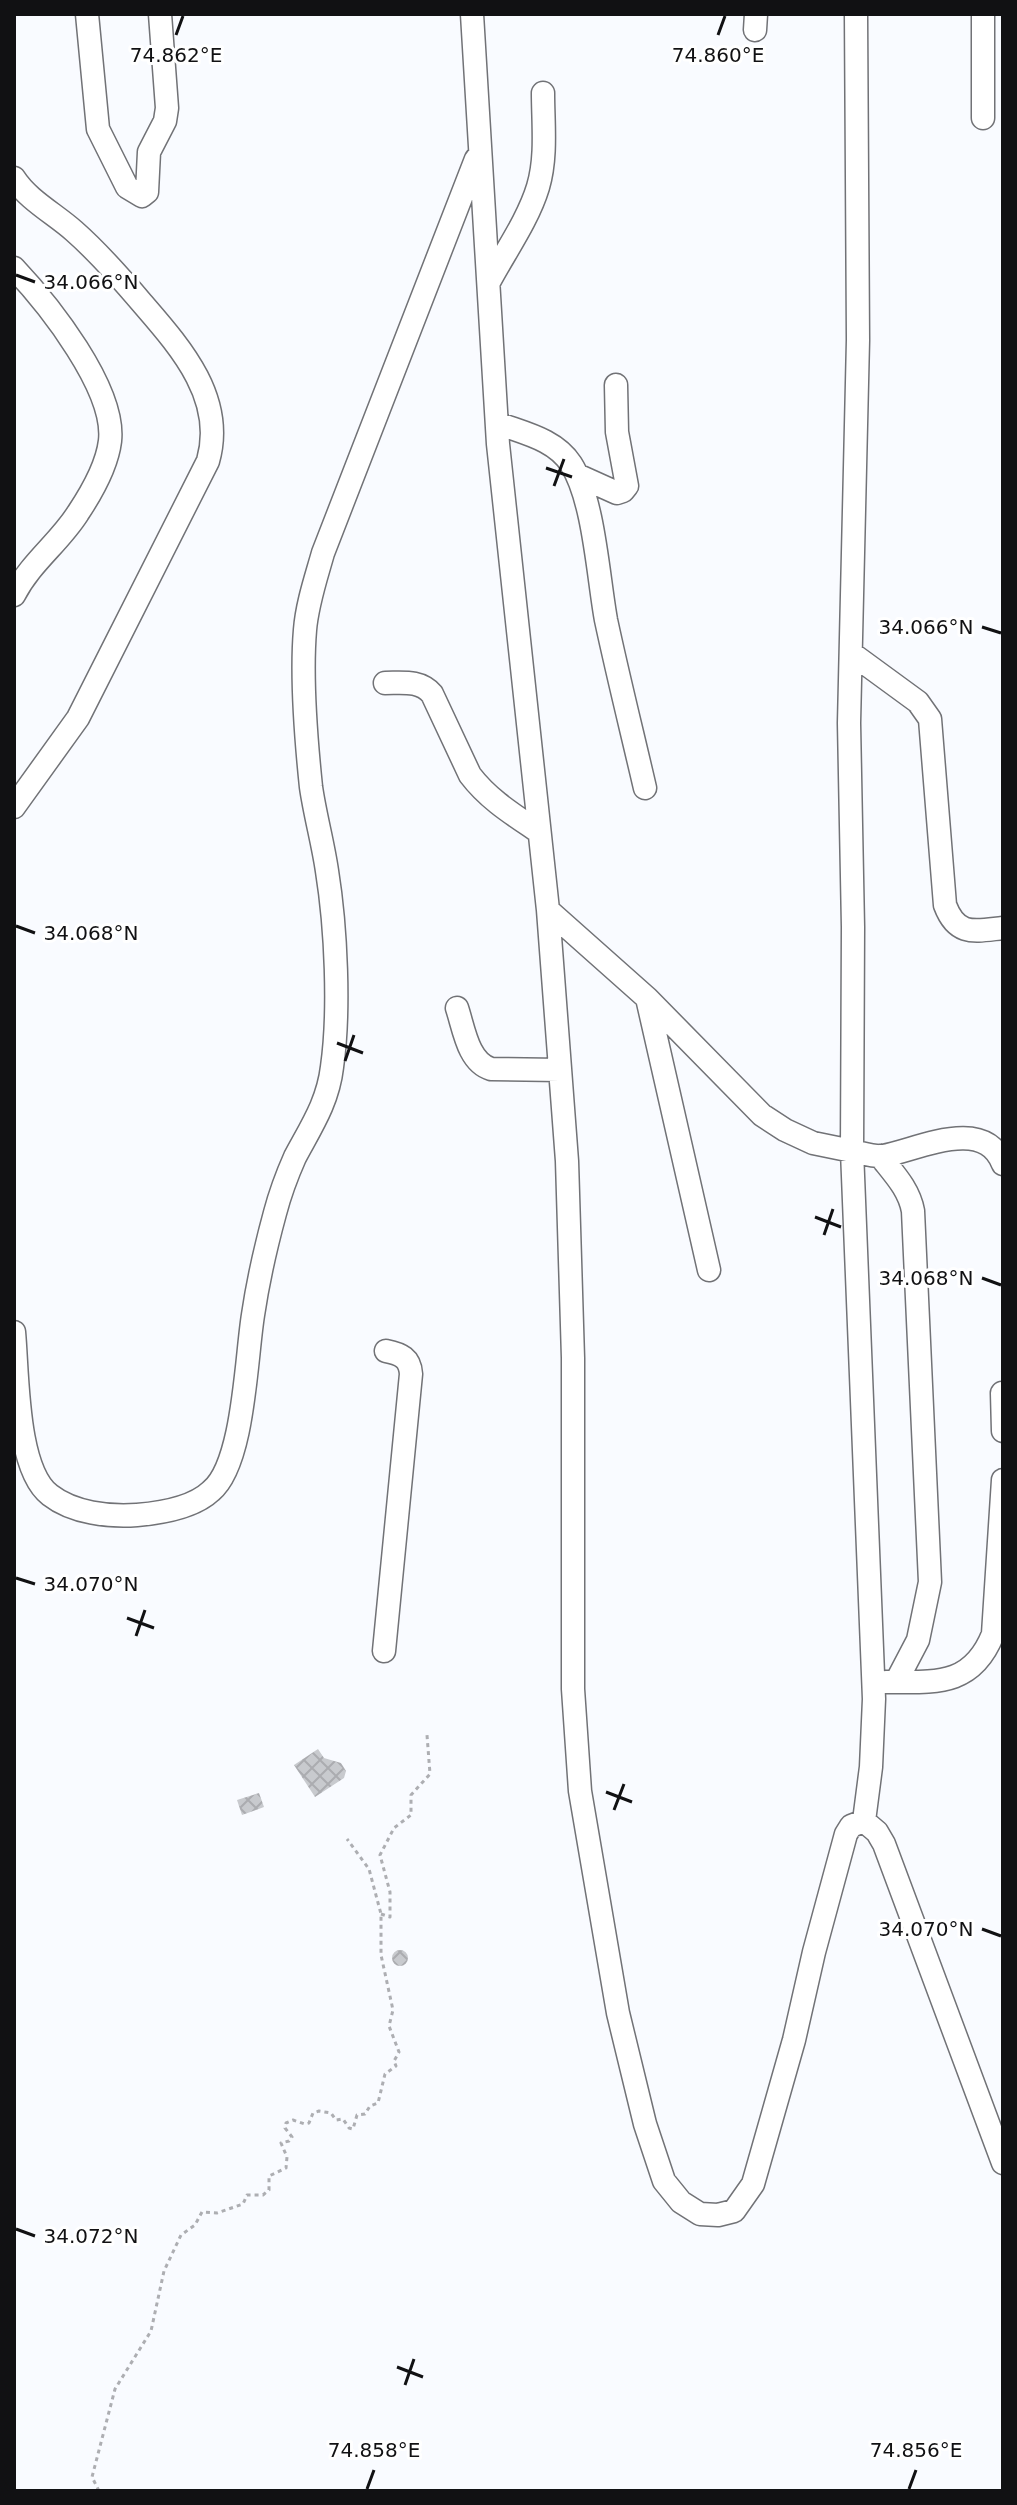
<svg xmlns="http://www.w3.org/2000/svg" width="1017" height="2505" viewBox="0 0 1017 2505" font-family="'DejaVu Sans',sans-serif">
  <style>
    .building { fill: url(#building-cross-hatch) }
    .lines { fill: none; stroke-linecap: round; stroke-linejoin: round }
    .minor-casing { stroke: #717276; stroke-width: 25 }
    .path { stroke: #adaeb2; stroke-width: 3; stroke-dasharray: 4 4; stroke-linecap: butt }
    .minor { stroke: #fff; stroke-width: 22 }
    .ticks { fill: none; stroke: #111113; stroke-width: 3 }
    .ticks-label { font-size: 20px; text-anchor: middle; fill: #111113; stroke: #fff; stroke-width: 6; stroke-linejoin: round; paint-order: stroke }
  </style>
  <defs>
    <pattern id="building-cross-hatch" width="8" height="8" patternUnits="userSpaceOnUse" patternTransform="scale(2)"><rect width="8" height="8" fill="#c8cace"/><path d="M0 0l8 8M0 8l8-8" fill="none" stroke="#abacb0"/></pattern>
  </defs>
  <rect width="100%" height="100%" fill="#f9fbff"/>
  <!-- building -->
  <path class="building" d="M318,1749L324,1758L341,1763L346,1771L344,1778L315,1797L294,1765Z
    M259,1793L264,1807L242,1815L237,1800Z
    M392 1958a8 8 0 1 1 16 0a8 8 0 1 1-16 0Z"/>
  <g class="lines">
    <!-- minor casing -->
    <g class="minor-casing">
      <path id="minor" d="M87,14L98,129L127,187L142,196L147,192L149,152L165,121L167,108L160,14
        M472,14L498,444L548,910L567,1161L573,1358V1689L580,1791L618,2013L645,2124L664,2181L681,2202L700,2214L718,2215L734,2211L753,2184L794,2040L814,1952L846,1834L851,1826L864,1821
        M856,14L858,340L849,723L853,927L852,1151C862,1153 874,1157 883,1156C917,1150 984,1115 1003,1164
        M983,14V118
        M755,30L756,14
        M14,178C28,200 55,214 74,231C99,253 120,277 142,303C180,347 226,398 208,461L78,718L14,807
        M14,268C48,304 116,389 110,441C107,466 92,492 78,513C59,543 31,562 14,595
        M489,282C505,252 528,220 538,187C547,157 543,123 543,93
        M497,423C523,433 555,439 571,464C594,500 598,576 606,620C618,676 632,732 645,788
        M577,475L617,493L623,491L627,486L617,432L616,385
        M851,653L918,702L930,719L945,905C957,937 975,931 1003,928
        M385,683C403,683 420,680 432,694L470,775C489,800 514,815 539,832
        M548,910L647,998L762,1115L785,1130L813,1143L852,1151L874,1699L871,1767L864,1821
        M647,998L709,1270
        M457,1008C464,1029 468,1062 491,1069L560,1070
        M880,1156C894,1174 909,1189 913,1211L930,1582L918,1640L896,1682
        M14,1332C18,1374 16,1469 50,1495C73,1513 109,1517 137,1515C161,1513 193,1508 211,1491C244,1464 246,1358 253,1315C258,1281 266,1246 275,1213C280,1194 287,1175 295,1157C311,1127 328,1102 332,1067C340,1011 336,927 327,871C323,843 315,815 311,787C306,739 301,677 305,630C307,604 316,578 323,553L476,159
        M1002,1393L1003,1431
        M384,1651L411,1374C410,1358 401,1354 386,1351
        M886,1682C935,1682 972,1687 993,1634L1003,1480
        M864,1821L877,1832L884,1844L1003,2163"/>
    </g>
    <!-- path -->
    <path class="path" d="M381,1914L390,1917V1892L380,1855L394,1828L411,1815V1795L430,1774L427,1735
      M99,2491L92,2477L115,2389L151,2331L164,2271L181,2235L195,2225L202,2212L217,2213L243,2204L247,2195H263L269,2190V2176L286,2168L287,2157L281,2143L289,2141L292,2137L285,2128L286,2123L293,2120L305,2124L309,2123L313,2113L319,2111L331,2113L336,2120L343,2119L349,2128L353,2129L357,2115L365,2114L370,2106L378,2103L385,2074L396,2066L394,2061L399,2052L389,2026L393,2010L381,1955V1914L369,1869L347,1839"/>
    <!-- minor -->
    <use href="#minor" class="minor"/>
  </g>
  <!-- ticks -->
  <path class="ticks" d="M176,35L183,16M718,35L725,16M16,275L35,282M546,468L572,477M554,486L564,459M982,627L1001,633M16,926L35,933M337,1043L363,1053M345,1061L354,1035M815,1217L841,1227M824,1235L833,1209M982,1278L1001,1285M16,1578L35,1584M127,1618L154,1628M136,1636L145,1610M606,1792L632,1802M614,1810L624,1784M982,1929L1001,1936M16,2229L35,2236M397,2367L423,2377M405,2385L414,2359M367,2489L374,2470M909,2489L916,2470"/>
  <g class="ticks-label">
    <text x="176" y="62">74.862°E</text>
    <text x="718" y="62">74.860°E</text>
    <text x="91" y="289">34.066°N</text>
    <text x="926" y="634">34.066°N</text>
    <text x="91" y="940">34.068°N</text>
    <text x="926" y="1285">34.068°N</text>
    <text x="91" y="1591">34.070°N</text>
    <text x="926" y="1936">34.070°N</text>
    <text x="91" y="2243">34.072°N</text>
    <text x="374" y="2457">74.858°E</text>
    <text x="916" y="2457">74.856°E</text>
  </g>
  <!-- border -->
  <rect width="1017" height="2505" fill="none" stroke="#111113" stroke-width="32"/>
</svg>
